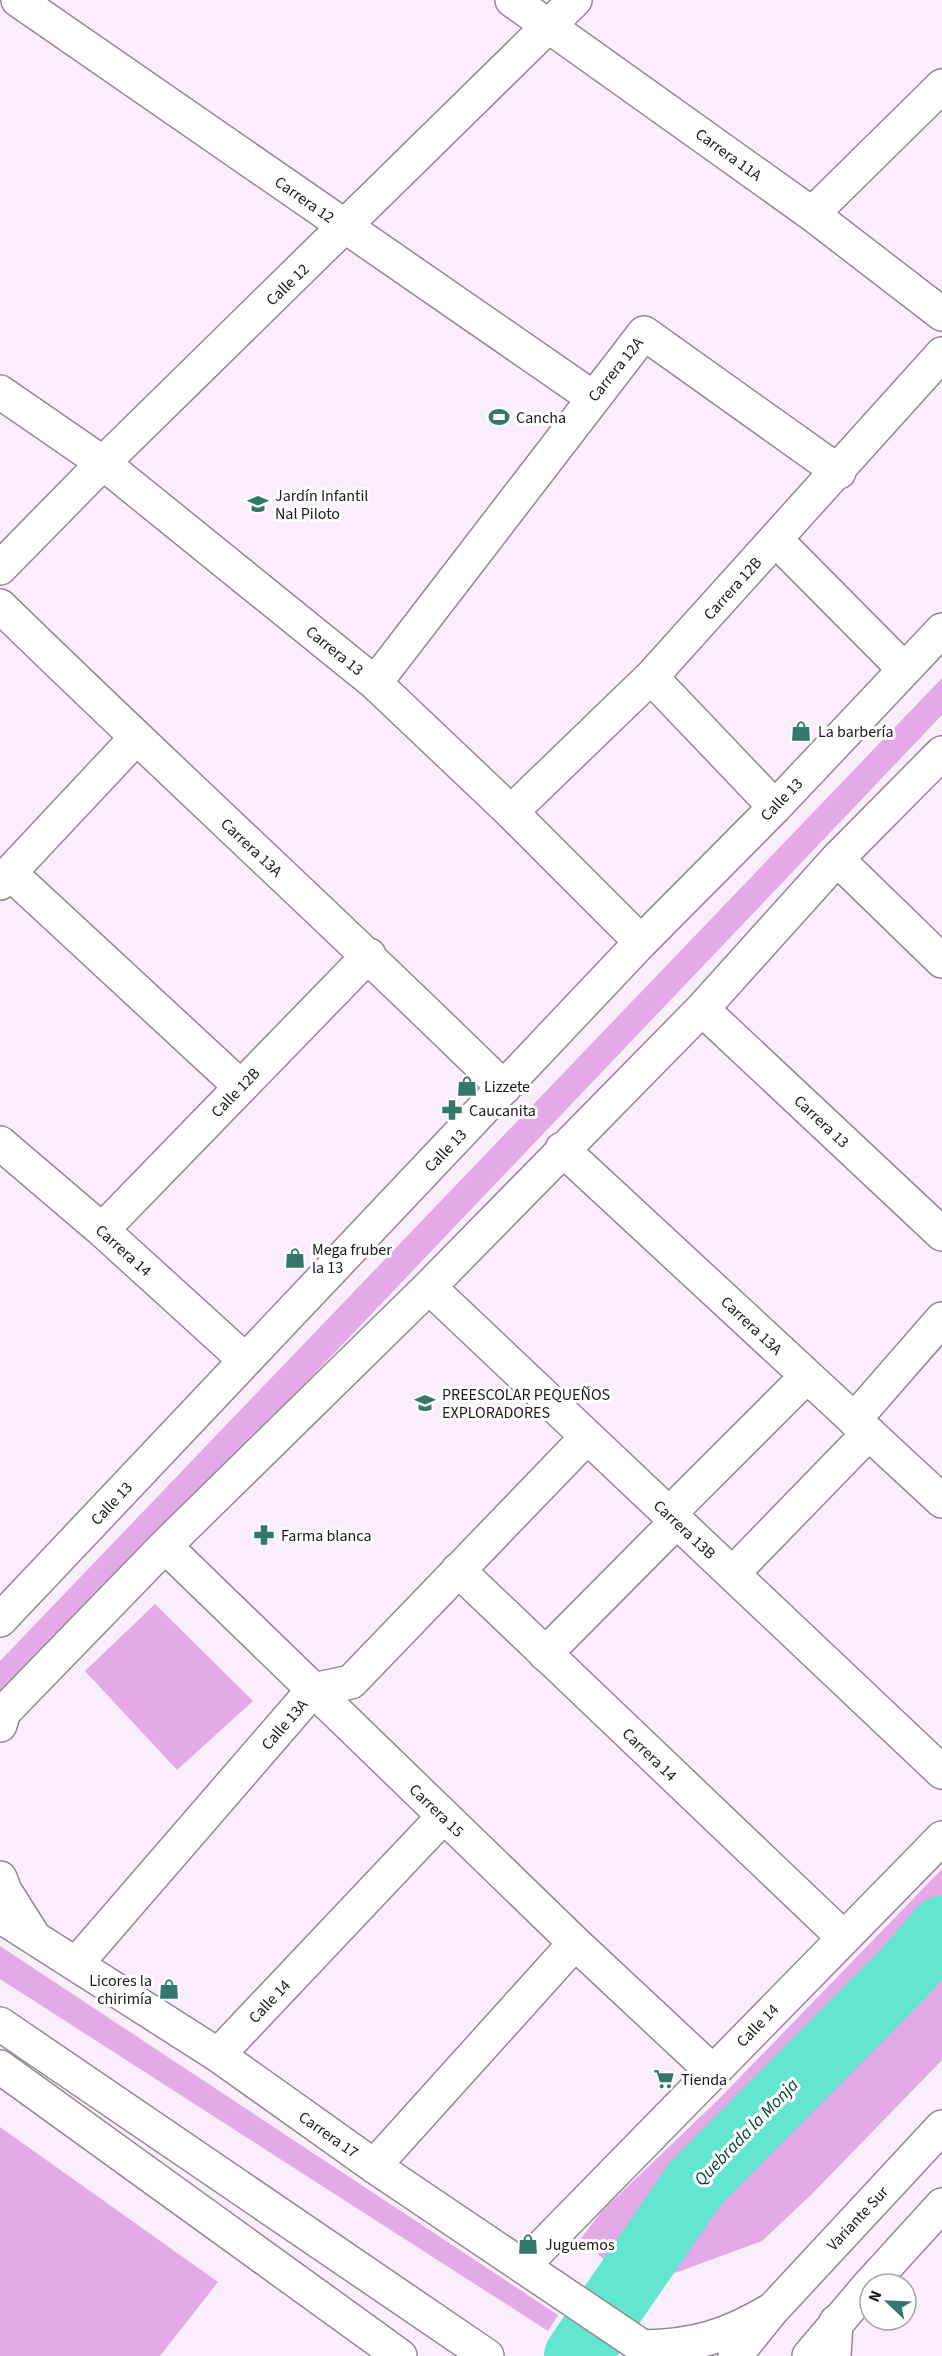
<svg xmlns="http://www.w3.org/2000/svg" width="942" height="2356" viewBox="0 0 942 2356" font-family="'Source Sans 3',sans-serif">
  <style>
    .green { fill: #e3aae7 }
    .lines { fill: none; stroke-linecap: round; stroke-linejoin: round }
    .river { stroke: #62e6cf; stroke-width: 66 }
    .street-casing { stroke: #958895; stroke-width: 36 }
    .secondary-casing { stroke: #958895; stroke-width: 36 }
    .primary-casing { stroke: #958895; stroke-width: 36 }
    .street { stroke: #fff; stroke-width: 33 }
    .secondary { stroke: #fff; stroke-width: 33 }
    .primary { stroke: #fff; stroke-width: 33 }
    .labels { text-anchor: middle; stroke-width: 6; stroke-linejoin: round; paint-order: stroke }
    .street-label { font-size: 16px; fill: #1c181d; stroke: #fff }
    .poi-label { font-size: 16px; fill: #1c181d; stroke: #fff; text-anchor: start }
    .water-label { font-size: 18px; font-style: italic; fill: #05443b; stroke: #fff }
  </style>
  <rect width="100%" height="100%" fill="#fbeefc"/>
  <!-- green -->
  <path class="green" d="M942,678V715L0,1704V1661Z
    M155,1604L253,1701L177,1770L85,1671Z
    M942,1869V2060L812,2194L762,2241L653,2281L614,2269L581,2238L603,2210L718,2100Z
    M0,1946L558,2315L548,2331L0,1979Z
    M0,2127L218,2282L160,2356H0Z"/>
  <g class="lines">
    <!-- river -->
    <path class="river" d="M577,2356L695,2184L905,1972L942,1929"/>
    <!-- street casing -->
    <g class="street-casing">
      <path id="street" d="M18,0L592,397
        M512,0L812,214L942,314
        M812,214L942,86
        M0,392L103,463L375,683L511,812L641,942
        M776,540L904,669
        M0,568L103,463L575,0
        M0,606C166,768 338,925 504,1088
        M651,677L775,807
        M375,683L644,333L839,472
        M511,812L651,677L942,354
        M837,859L942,961
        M10,873L241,1087
        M0,883L136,738
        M702,1009L942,1234
        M0,1143L102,1230L245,1360
        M562,1149L942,1501
        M102,1230L369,955
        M429,1287L942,1772
        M854,1420L942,1319
        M669,1514L807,1376
        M165,1546L575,1943L712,2071
        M458,1570L843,1937
        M733,1573L869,1433
        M0,1620L641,942L775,807L942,630
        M545,1654L677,1521
        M0,1716L165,1546L429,1287L702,1009L837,859L942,753
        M77,1963L313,1690L351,1682L587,1437
        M218,2055L444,1816
        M374,2166L575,1943
        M523,2266L942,1838"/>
    </g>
    <!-- secondary casing -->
    <g class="secondary-casing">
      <path id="secondary" d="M0,2067L400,2356
        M870,2284L942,2205
        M735,2356L773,2309L942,2127
        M809,2356L870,2284"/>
    </g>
    <!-- primary casing -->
    <g class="primary-casing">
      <path id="primary" d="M0,1725L4,1711
        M0,1878L5,1891L31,1932
        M0,1916L218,2055L374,2166L656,2356
        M0,2024L487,2356
        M643,2347C695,2346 728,2336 773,2309
        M834,2356L836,2322"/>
    </g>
    <!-- street -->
    <use href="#street" class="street"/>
    <!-- secondary -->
    <use href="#secondary" class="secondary"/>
    <!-- primary -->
    <use href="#primary" class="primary"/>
  </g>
  <!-- icons -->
  <defs>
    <g id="stadium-bare" transform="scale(1.62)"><path d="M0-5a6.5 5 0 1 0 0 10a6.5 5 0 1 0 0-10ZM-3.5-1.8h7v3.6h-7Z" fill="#34786b" stroke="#fff" stroke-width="2.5" paint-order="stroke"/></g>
    <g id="school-bare" transform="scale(1.62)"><path d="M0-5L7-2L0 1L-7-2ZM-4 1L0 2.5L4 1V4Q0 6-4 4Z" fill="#34786b" stroke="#fff" stroke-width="2.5" paint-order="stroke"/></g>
    <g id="shop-bare" transform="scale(1.62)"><path d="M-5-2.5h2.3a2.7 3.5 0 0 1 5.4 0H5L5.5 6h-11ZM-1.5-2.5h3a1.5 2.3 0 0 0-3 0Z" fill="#34786b" stroke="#fff" stroke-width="2.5" paint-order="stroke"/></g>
    <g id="pharmacy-bare" transform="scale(1.62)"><path d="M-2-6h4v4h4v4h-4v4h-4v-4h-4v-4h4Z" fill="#34786b" stroke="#fff" stroke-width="2.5" paint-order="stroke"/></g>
    <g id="supermarket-bare" transform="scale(1.62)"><path d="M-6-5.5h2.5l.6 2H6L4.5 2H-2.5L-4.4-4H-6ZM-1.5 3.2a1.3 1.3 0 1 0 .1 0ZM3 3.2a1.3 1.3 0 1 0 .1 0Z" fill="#34786b" stroke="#fff" stroke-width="2.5" paint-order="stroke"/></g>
  </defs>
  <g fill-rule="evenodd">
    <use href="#stadium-bare" x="499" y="417"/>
    <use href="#school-bare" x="258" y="504"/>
    <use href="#shop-bare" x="801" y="731"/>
    <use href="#shop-bare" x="467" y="1086"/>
    <use href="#pharmacy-bare" x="452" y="1110"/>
    <use href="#shop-bare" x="295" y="1258"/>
    <use href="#school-bare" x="425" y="1403"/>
    <use href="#pharmacy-bare" x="264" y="1535"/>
    <use href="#shop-bare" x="169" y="1989"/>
    <use href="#supermarket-bare" x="664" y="2079"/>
    <use href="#shop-bare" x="528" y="2244"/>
  </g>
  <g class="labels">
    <!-- street labels -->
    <g class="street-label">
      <text transform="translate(729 154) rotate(36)" y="6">Carrera 11A</text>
      <text transform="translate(305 199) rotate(35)" y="6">Carrera 12</text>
      <text transform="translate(287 284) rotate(-44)" y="6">Calle 12</text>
      <text transform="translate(615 369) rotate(-51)" y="6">Carrera 12A</text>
      <text transform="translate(732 588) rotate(-48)" y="6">Carrera 12B</text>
      <text transform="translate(335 650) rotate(39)" y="6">Carrera 13</text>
      <text transform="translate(781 799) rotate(-46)" y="6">Calle 13</text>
      <text transform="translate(252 847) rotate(43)" y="6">Carrera 13A</text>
      <text transform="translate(235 1092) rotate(-46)" y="6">Calle 12B</text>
      <text transform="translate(822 1121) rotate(43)" y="6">Carrera 13</text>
      <text transform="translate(445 1150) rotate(-46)" y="6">Calle 13</text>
      <text transform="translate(124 1250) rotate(42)" y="6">Carrera 14</text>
      <text transform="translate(752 1325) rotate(43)" y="6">Carrera 13A</text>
      <text transform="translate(111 1503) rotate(-47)" y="6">Calle 13</text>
      <text transform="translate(685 1529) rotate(43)" y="6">Carrera 13B</text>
      <text transform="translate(284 1724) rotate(-49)" y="6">Calle 13A</text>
      <text transform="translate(650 1754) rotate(44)" y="6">Carrera 14</text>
      <text transform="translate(437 1810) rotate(44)" y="6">Carrera 15</text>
      <text transform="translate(269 2001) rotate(-47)" y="6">Calle 14</text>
      <text transform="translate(757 2025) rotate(-46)" y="6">Calle 14</text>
      <text transform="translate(329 2134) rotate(35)" y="6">Carrera 17</text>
      <text transform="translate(857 2218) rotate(-47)" y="6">Variante Sur</text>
    </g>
    <!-- poi labels -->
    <g class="poi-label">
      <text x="516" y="423">Cancha</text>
      <text x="275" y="501">Jardín Infantil<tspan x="275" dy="18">Nal Piloto</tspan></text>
      <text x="818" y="737">La barbería</text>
      <text x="484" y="1092">Lizzete</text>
      <text x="469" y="1116">Caucanita</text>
      <text x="312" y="1255">Mega fruber<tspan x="312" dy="18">la 13</tspan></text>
      <text x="442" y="1400">PREESCOLAR PEQUEÑOS<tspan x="442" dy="18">EXPLORADORES</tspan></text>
      <text x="281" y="1541">Farma blanca</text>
      <text x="152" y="1986" text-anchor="end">Licores la<tspan x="152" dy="18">chirimía</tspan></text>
      <text x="681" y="2085">Tienda</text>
      <text x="545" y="2250">Juguemos</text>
    </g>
    <!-- water labels -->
    <g class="water-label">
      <text transform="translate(746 2132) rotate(-46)" y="6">Quebrada la Monja</text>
    </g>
  </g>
  <!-- north arrow -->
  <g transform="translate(888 2302) rotate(293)"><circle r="28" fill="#ffffff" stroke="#a4a3a5" stroke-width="1.5"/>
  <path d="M0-4.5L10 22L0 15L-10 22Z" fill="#34786b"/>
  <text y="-9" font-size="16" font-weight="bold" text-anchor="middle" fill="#1c181d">N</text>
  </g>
</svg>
